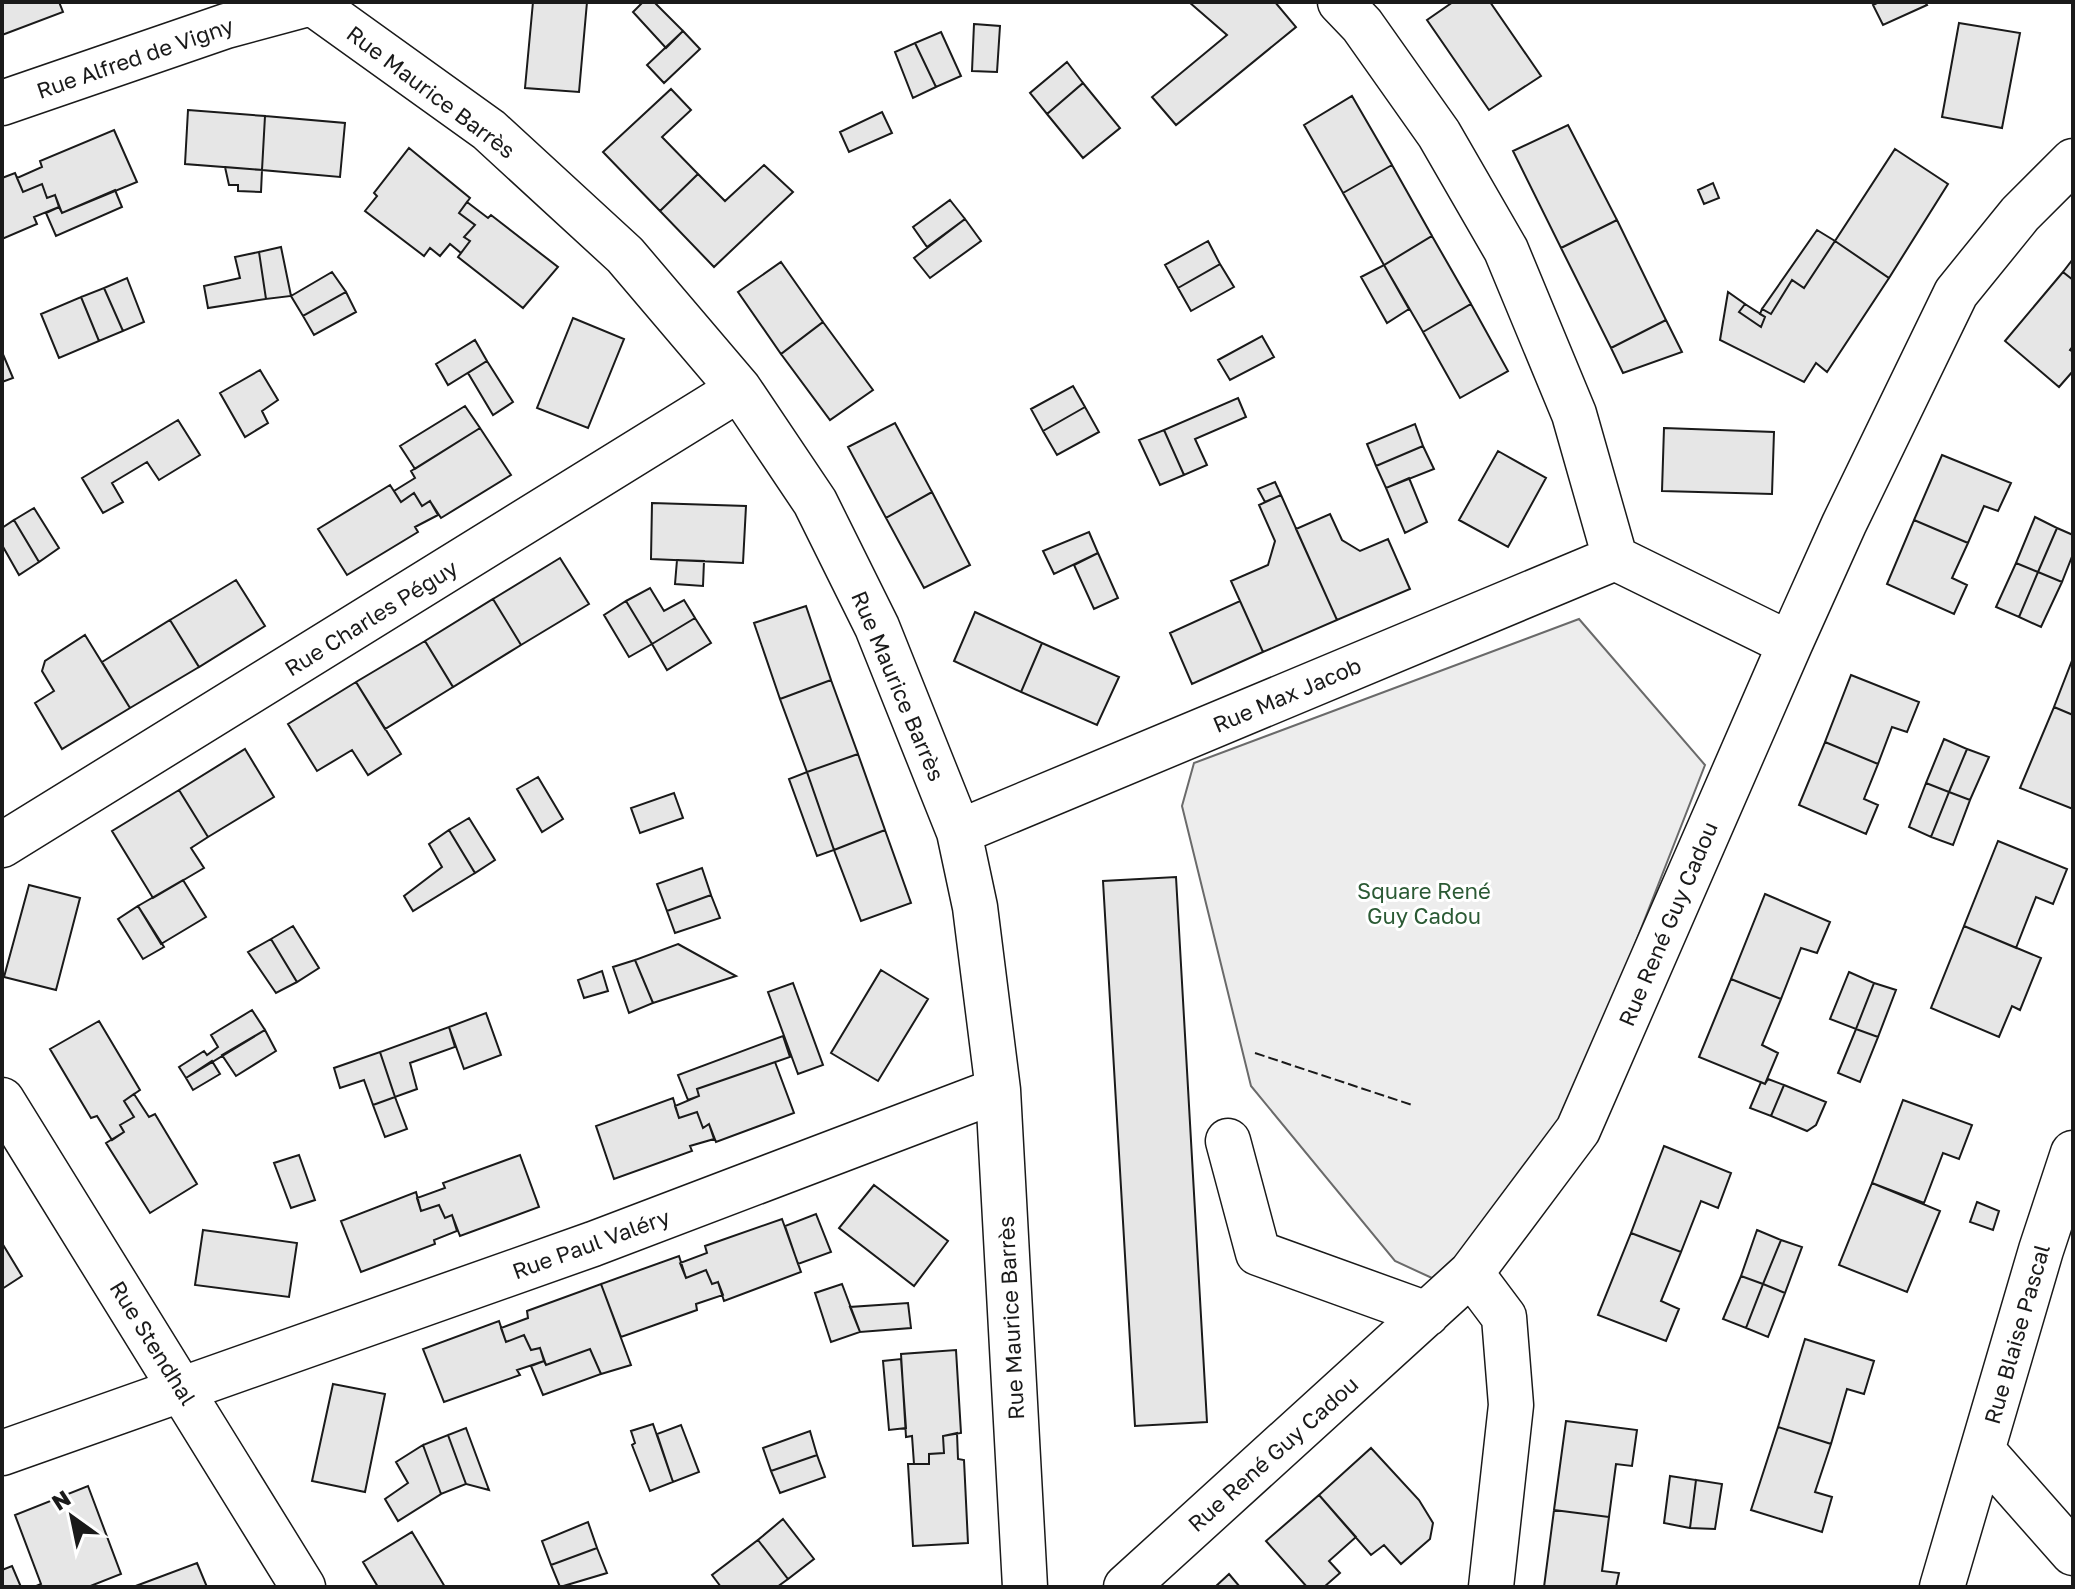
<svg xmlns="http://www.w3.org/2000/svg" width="2075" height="1589" viewBox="0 0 2075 1589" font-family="'Golos Text',sans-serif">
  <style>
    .green { fill: #ededed; stroke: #6a6a6a; stroke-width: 2 }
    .building { fill: #e6e6e6; stroke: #1a1a1a; stroke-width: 2 }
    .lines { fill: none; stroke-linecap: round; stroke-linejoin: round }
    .minor-casing { stroke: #1a1a1a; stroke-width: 47 }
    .minor { stroke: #fff; stroke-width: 44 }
    .fence { stroke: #1a1a1a; stroke-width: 2; stroke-dasharray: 10 4; stroke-linecap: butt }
    .labels { text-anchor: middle; stroke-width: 6; stroke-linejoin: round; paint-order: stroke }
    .street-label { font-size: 22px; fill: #1a1a1a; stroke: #fff }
    .park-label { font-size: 22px; fill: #2b5a34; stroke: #fff }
  </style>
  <rect width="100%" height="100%" fill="#fff"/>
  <!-- green -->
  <path class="green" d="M1579,619L1705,765L1544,1177L1432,1278L1395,1261L1251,1086L1182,806L1194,763Z"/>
  <!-- building -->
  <path class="building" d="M2,2H59L63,12L2,35Z
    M533,2H587L579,92L525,88Z
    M643,2H654L683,31L666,48L633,12Z
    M1189,2H1275L1296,27L1176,125L1152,97L1227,35Z
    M1453,2H1490L1541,76L1489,110L1427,20Z
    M1879,2H1925L1927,5L1883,25L1873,5Z
    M1959,23L2020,33L2002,128L1942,117Z
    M974,24L1000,26L997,72L972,71Z
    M683,31L700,49L664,83L647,65Z
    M941,32L961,76L936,87L915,43Z
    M915,43L936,87L913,98L895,52Z
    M1067,62L1083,83L1047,114L1030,93Z
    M1083,83L1120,128L1083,158L1047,114Z
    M671,89L691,110L662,137L698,174L660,211L603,152Z
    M1352,96L1392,165L1343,193L1304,125Z
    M188,110L265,116L262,170L185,164Z
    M882,112L892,133L849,152L840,132Z
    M265,116L345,123L340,177L262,170Z
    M1568,125L1617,220L1561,248L1513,151Z
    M114,130L137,182L62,213L55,195L47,198L42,184L23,192L17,178L42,167L40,161Z
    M409,148L470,198L459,213L475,225L464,237L470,241L461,253L450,244L440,256L430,248L424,256L365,211L377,196L374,193Z
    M1895,149L1948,184L1889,278L1835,241Z
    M764,165L793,192L714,267L660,211L698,174L725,201Z
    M1392,165L1432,236L1384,265L1343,193Z
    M225,167L262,170L261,192L238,191V185H229Z
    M15,173L23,192L42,184L47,198L55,195L59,207L34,217L37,224L2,239V178Z
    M1713,183L1719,198L1704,204L1698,190Z
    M115,190L122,207L56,236L46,213L59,207L62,213Z
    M950,200L965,219L927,247L913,227Z
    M467,202L488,218L491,215L558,267L523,308L458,257L470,241L464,237L475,225L459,213Z
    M965,219L981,241L930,278L914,258Z
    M1617,220L1666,320L1611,348L1561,248Z
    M1817,230L1835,241L1804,288L1792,280L1771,314L1762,309Z
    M1432,236L1471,304L1423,332L1384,265Z
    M1208,241L1220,264L1178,288L1165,265Z
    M1835,241L1889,278L1827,372L1816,363L1804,382L1720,340L1728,292L1745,304L1739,312L1761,327L1765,317L1760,314L1762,309L1771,314L1792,280L1804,288Z
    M281,247L291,296L266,299L259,252Z
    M259,252L266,299L208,308L204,286L240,278L235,257Z
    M2073,259V280L2063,272Z
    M781,262L823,322L781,354L738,292Z
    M1220,264L1234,287L1191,311L1178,288Z
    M1384,265L1409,309L1387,323L1361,277Z
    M332,272L346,292L303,316L291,296Z
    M2063,272L2073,280V346L2070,350L2073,352V371L2059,387L2005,341Z
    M127,278L144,322L123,331L104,288Z
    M104,288L123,331L99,341L81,297Z
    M346,292L356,312L314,335L303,316Z
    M81,297L99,341L59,358L41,314Z
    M1471,304L1508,371L1460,398L1423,332Z
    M1745,304L1765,317L1761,327L1739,312Z
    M573,318L624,339L588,428L537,408Z
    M1666,320L1682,352L1623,373L1611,348Z
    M823,322L873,390L830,420L781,354Z
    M1262,336L1274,357L1230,380L1218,360Z
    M475,340L487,361L448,385L436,364Z
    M2,352L13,378L2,382Z
    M487,361L513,402L493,415L468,373Z
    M260,370L278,400L262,411L268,423L245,437L220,393Z
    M1073,386L1085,407L1043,431L1031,409Z
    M1238,398L1246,417L1195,439L1207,465L1184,475L1164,430Z
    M465,406L480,428L415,469L400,446Z
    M1085,407L1099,432L1057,455L1043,431Z
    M178,420L200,455L159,480L147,462L112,483L123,502L103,513L82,478Z
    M895,423L932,492L886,518L848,447Z
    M1415,424L1423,446L1376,466L1367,444Z
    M480,428L511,475L441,518L430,501L422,506L414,493L401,502L394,491L415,478L411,471Z
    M1664,428L1774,432L1772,494L1662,491Z
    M1164,430L1184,475L1160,485L1139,440Z
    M1423,446L1434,469L1386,488L1376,466Z
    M1498,451L1546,478L1508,547L1459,520Z
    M1942,455L2011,483L1998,511L1984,506L1968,543L1914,520Z
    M1409,478L1427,522L1405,533L1386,488Z
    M1275,482L1281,495L1265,502L1258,489Z
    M390,485L401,502L414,493L422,506L430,501L438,515L415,527L418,532L347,575L318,529Z
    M932,492L970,565L924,588L886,518Z
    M1281,495L1337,620L1263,652L1231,581L1268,565L1275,541L1259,505Z
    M652,503L746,506L743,563L651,559Z
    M34,508L59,548L39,562L14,520Z
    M1330,514L1342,540L1360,551L1388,539L1410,589L1337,620L1296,529Z
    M2035,517L2057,528L2038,572L2016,563Z
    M14,520L39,562L19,575L2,545V528Z
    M1914,520L1968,543L1952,578L1967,585L1954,614L1887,584Z
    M2057,528L2073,535V554L2062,582L2038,572Z
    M1089,532L1098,553L1054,574L1043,551Z
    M1098,553L1118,598L1094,609L1074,565Z
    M560,558L589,604L521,645L493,599Z
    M677,560L704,561L703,586L675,584Z
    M2016,563L2038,572L2019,617L1996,607Z
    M2038,572L2062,582L2041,627L2019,617Z
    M236,580L265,626L199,667L170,620Z
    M650,588L664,611L684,600L695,618L652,644L626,601Z
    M493,599L521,645L453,687L425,641Z
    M626,601L652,644L629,657L604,615Z
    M1240,601L1263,652L1192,684L1170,633Z
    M806,606L831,680L780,699L754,623Z
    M975,612L1042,643L1021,692L954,661Z
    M695,618L711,643L667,670L652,644Z
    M170,620L199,667L130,708L102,662Z
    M85,635L130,708L62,749L35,703L54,691L42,671L45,661Z
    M425,641L453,687L385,729L356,682Z
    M1042,643L1119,677L1097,725L1021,692Z
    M2073,658V715L2054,707Z
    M1851,675L1919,702L1907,732L1892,727L1878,764L1825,742Z
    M831,680L858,754L807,772L780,699Z
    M356,682L401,754L368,775L352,750L317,771L288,724Z
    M2054,707L2073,715V809L2020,788Z
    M1944,739L1967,749L1949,792L1926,783Z
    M1825,742L1878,764L1864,799L1878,805L1866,834L1799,805Z
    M245,749L274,797L208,837L179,790Z
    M1967,749L1989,757L1970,800L1949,792Z
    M858,754L885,830L834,850L807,772Z
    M807,772L834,850L817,856L789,779Z
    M538,777L563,819L542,832L517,789Z
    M1926,783L1949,792L1931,837L1909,827Z
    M179,790L208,837L191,848L204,868L153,898L112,831Z
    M1949,792L1970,800L1953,845L1931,837Z
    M674,793L683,818L640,833L631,808Z
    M469,818L495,860L475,873L449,830Z
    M449,830L475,873L413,911L404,896L442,867L429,844Z
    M885,830L911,903L861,921L834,850Z
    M1998,841L2067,869L2053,904L2036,897L2016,948L1964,926Z
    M702,868L711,895L667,911L657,884Z
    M1176,877L1207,1422L1135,1426L1103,881Z
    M183,880L206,917L161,944L138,906Z
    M29,885L80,898L56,990L4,977Z
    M1765,894L1830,922L1817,953L1801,948L1781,999L1731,979Z
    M711,895L720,918L675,933L667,911Z
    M138,906L164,947L143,959L118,919Z
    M293,926L319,968L297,982L271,939Z
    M1964,926L2041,958L2020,1010L2012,1006L1999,1037L1931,1008Z
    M271,939L297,982L276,993L248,952Z
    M678,944L736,976L653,1003L635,960Z
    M635,960L653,1003L629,1013L613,967Z
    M881,970L928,999L878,1081L831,1053Z
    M602,971L608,991L584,998L578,980Z
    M1849,972L1874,983L1856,1029L1830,1019Z
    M1731,979L1781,999L1762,1045L1778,1053L1765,1084L1699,1057Z
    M793,983L823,1065L798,1074L768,992Z
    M1874,983L1896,990L1878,1037L1856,1029Z
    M252,1010L265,1030L186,1078L179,1067L204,1051L207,1055L218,1047L211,1035Z
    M486,1013L501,1055L464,1069L449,1027Z
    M99,1021L140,1090L124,1101L134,1117L120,1125L124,1132L112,1140L97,1116L91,1118L50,1049Z
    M449,1027L455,1047L410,1063L417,1089L395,1097L380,1052Z
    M1856,1029L1878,1037L1860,1082L1838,1073Z
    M265,1030L276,1051L236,1076L222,1055Z
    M783,1036L790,1057L697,1089L699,1096L688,1100L678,1075Z
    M380,1052L395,1097L373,1105L364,1080L340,1088L334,1068Z
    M212,1061L220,1074L193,1090L186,1078Z
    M775,1062L794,1113L716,1142L709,1124L703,1128L697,1112L679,1118L675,1106L699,1096L697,1089Z
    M1768,1079L1784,1085L1771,1116L1750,1108L1761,1082L1765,1084Z
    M1784,1085L1826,1102L1816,1125L1807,1131L1771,1116Z
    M134,1094L149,1117L155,1114L197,1184L150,1213L106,1143L124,1132L120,1125L134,1117L124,1101Z
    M395,1097L407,1129L385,1137L373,1105Z
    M673,1098L679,1118L697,1112L703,1128L709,1124L714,1139L690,1146L692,1151L614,1179L596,1126Z
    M1903,1100L1972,1125L1959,1159L1943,1153L1924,1203L1872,1183Z
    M1664,1146L1731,1173L1718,1208L1701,1201L1681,1252L1631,1233Z
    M299,1155L315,1200L291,1208L274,1163Z
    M520,1155L539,1207L460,1236L452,1215L445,1218L439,1205L421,1211L417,1198L445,1188L443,1183Z
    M1872,1183L1940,1211L1907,1292L1839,1265Z
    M874,1185L948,1241L914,1286L839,1228Z
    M416,1192L421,1211L439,1205L445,1218L452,1215L457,1231L434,1240L435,1244L361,1272L341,1221Z
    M1977,1202L1999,1211L1993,1230L1970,1222Z
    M816,1214L831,1252L798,1264L785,1226Z
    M782,1219L801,1272L724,1301L718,1282L712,1284L706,1270L686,1278L680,1263L707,1253L705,1246Z
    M203,1230L297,1243L289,1297L195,1285Z
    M1757,1230L1781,1240L1763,1284L1741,1276Z
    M1631,1233L1681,1252L1661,1301L1679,1309L1666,1341L1598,1315Z
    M1781,1240L1802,1247L1785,1293L1763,1284Z
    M2,1243L22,1276L2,1289Z
    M679,1256L686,1278L706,1270L712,1284L718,1282L723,1295L696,1304L697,1310L621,1337L601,1284Z
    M1741,1276L1763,1284L1746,1328L1723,1319Z
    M601,1284L631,1365L601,1374L590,1349L546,1365L540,1348L531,1350L524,1335L506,1342L501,1328L528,1318L527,1311Z
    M842,1284L860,1332L831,1342L815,1293Z
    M1763,1284L1785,1293L1768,1337L1746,1328Z
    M908,1303L911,1328L860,1332L850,1307Z
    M499,1321L506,1342L524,1335L531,1350L540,1348L544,1361L517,1370L520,1375L444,1402L423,1349Z
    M1805,1339L1874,1361L1864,1394L1847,1389L1831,1444L1778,1427Z
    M590,1349L601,1374L543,1395L531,1366L544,1361L546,1365Z
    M956,1350L961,1433L943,1436L944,1453L929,1454V1464H914L912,1436L906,1437L901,1354Z
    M901,1359L906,1428L889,1430L883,1361Z
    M333,1384L385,1394L365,1492L312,1481Z
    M1566,1421L1637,1430L1632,1466L1616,1464L1609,1517L1554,1510Z
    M653,1424L673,1482L650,1491L632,1445L635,1443L631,1431Z
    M681,1425L699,1472L673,1482L657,1434Z
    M1778,1427L1831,1444L1815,1492L1832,1497L1822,1532L1751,1510Z
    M466,1428L489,1490L466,1484L448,1435Z
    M810,1431L817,1455L771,1471L763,1448Z
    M957,1433L958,1459L964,1460L968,1543L913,1546L908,1464H929V1454L944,1453L943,1436Z
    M448,1435L466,1484L441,1494L423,1445Z
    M423,1445L441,1494L398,1521L385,1499L408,1483L396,1462Z
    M1371,1448L1419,1500L1433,1523L1430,1539L1401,1564L1384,1545L1371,1555L1319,1495Z
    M817,1455L825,1477L780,1493L771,1471Z
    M1670,1476L1696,1480L1690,1528L1664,1523Z
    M1696,1480L1722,1484L1715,1529L1690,1528Z
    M88,1486L121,1574L88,1587H34L41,1584L15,1515Z
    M1319,1495L1356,1537L1329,1561L1340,1573L1324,1587H1307L1266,1541Z
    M1554,1510L1609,1517L1602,1571L1619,1573L1616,1587H1544Z
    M783,1519L814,1559L788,1579L758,1540Z
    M588,1522L597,1548L551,1565L542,1541Z
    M412,1532L445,1587H378L363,1562Z
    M758,1540L788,1579L777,1587H721L712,1575Z
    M597,1548L607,1573L560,1587L551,1565Z
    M197,1563L207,1587H133Z
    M12,1566L21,1587H2V1570Z
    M1229,1574L1240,1587H1215Z"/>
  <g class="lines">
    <!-- minor casing -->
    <g class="minor-casing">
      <path id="minor" d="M1340,2L1362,25L1439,134L1506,250L1574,414L1615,558L1790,644
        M312,3L489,130L625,255L739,389L815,502L877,627L959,832L975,907L998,1090L1025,1587
        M2,103L226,26L315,2
        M959,832L1615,558
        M2,845L739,389
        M2,1100L303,1587
        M1228,1141L1258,1253L1427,1314
        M1471,1273L1504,1317L1511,1405L1491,1587
        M1983,1451L2073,1553
        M2,1453L593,1244L998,1090
        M1126,1587L1471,1273L1578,1130L1790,644L1844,524L1956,293L2020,214L2073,161
        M1942,1587L2041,1250L2073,1153"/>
    </g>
    <!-- minor -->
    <use href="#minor" class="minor"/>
    <!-- fence -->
    <path class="fence" d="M1255,1053L1412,1105"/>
  </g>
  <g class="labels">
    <!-- street labels -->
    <g class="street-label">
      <text transform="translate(135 58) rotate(-19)" y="8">Rue Alfred de Vigny</text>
      <text transform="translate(431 92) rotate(37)" y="8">Rue Maurice Barrès</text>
      <text transform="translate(371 618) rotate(-32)" y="8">Rue Charles Péguy</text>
      <text transform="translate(898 686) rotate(67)" y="8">Rue Maurice Barrès</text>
      <text transform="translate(1287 695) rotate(-23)" y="8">Rue Max Jacob</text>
      <text transform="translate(1668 924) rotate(-67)" y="8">Rue René Guy Cadou</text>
      <text transform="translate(591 1244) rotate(-20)" y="8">Rue Paul Valéry</text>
      <text transform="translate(1011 1318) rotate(-93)" y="8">Rue Maurice Barrès</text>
      <text transform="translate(2017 1334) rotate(-74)" y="8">Rue Blaise Pascal</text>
      <text transform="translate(153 1343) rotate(58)" y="8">Rue Stendhal</text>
      <text transform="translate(1273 1454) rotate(-42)" y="8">Rue René Guy Cadou</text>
    </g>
    <!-- park labels -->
    <g class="park-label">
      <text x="1424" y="899">Square René<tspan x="1424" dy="25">Guy Cadou</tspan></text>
    </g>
  </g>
  <!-- border -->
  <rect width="2075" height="1589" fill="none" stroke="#1a1a1a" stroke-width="8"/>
  <!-- north arrow -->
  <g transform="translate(72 1517) rotate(327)" stroke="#ffffff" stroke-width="6" paint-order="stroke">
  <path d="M0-6L14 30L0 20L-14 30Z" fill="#1a1a1a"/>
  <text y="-12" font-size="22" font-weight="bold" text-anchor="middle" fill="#1a1a1a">N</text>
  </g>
</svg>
